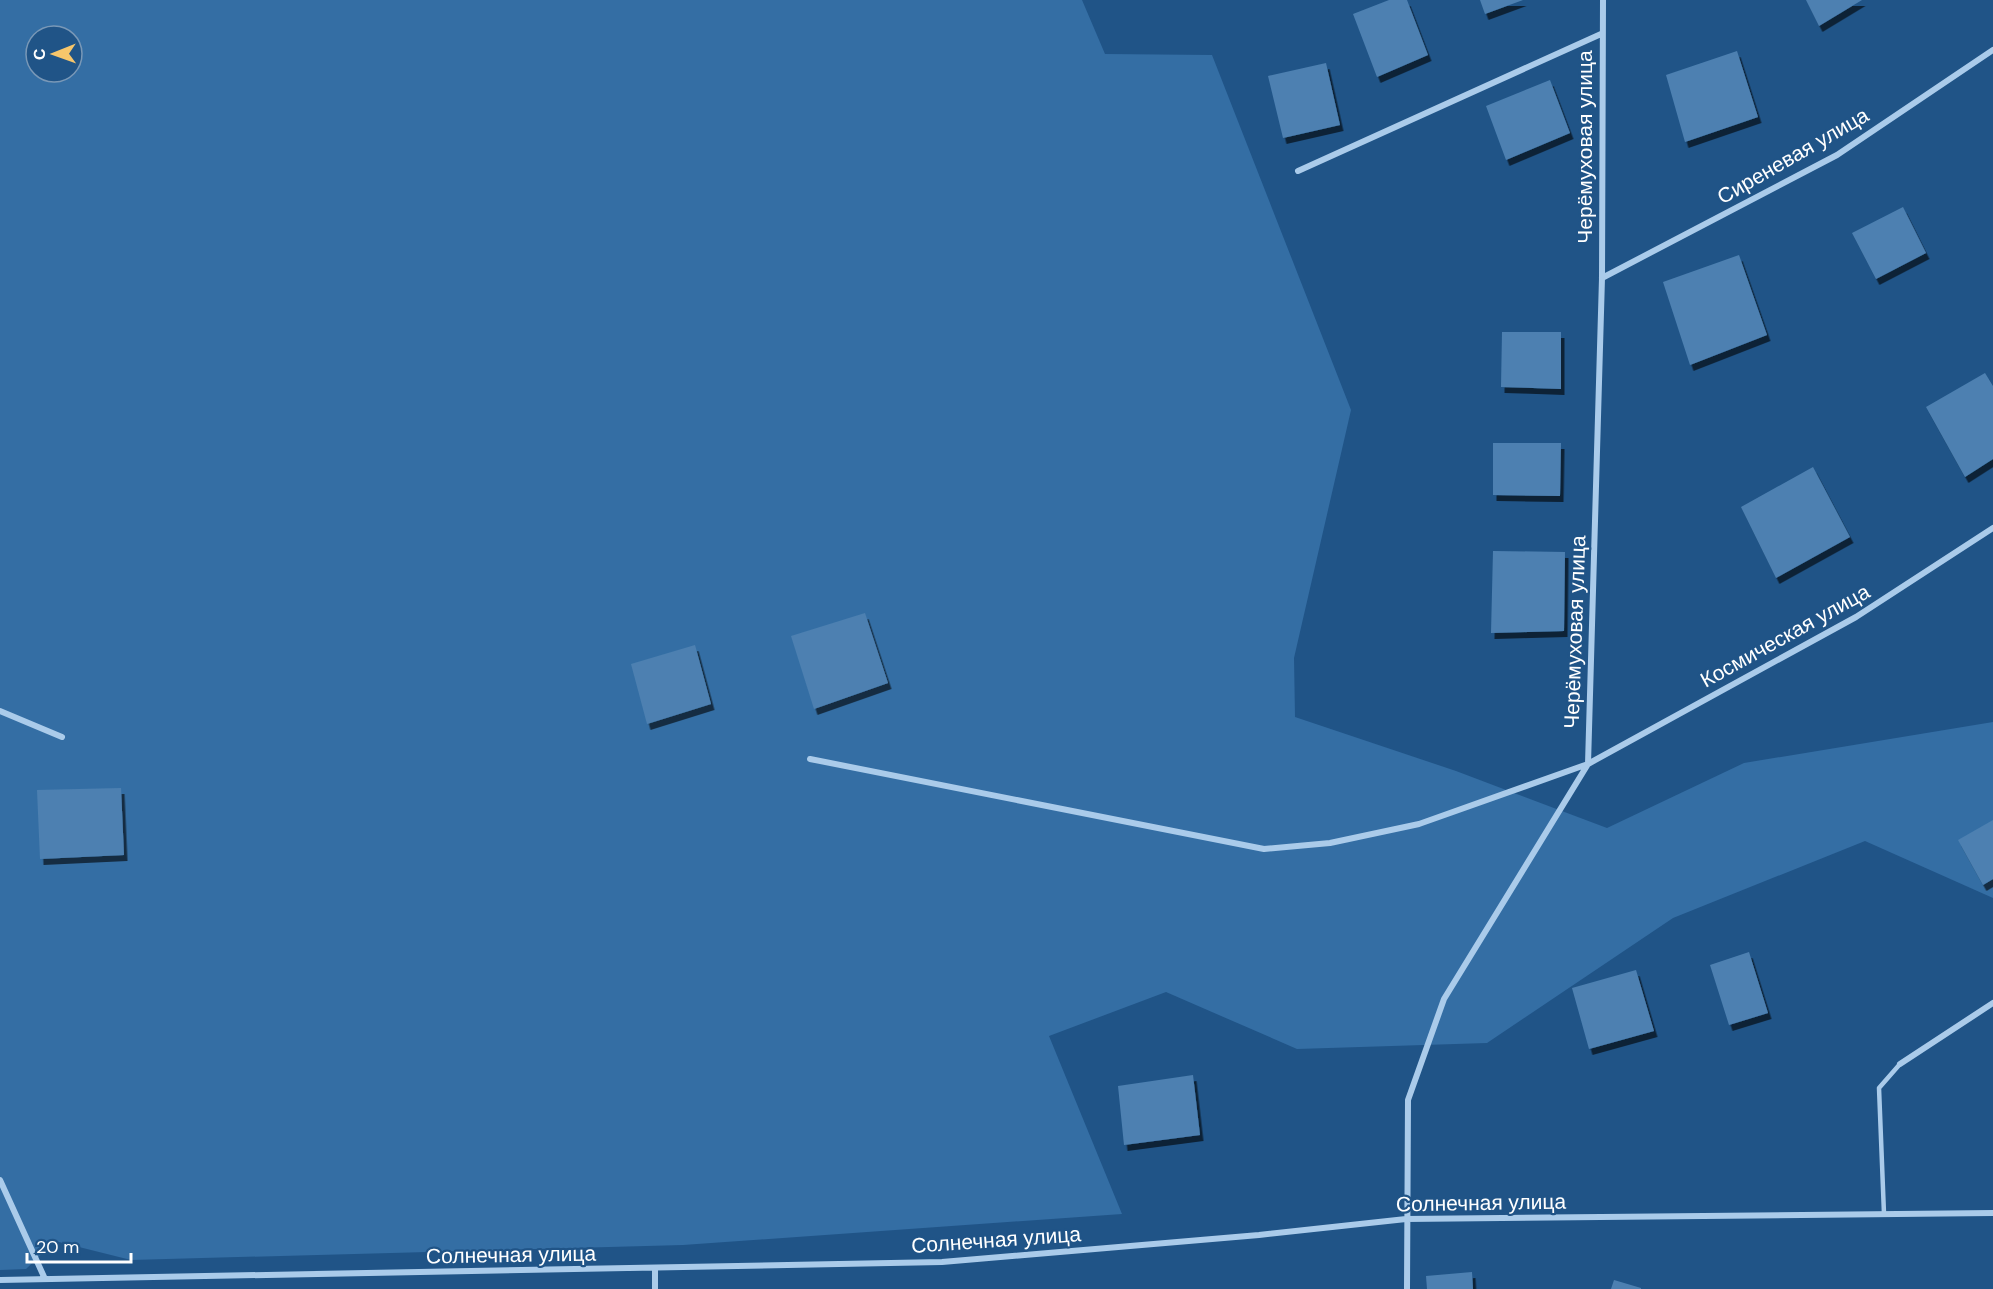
<svg xmlns="http://www.w3.org/2000/svg" width="1993" height="1289" viewBox="0 0 1993 1289" font-family="'DM Sans',sans-serif">
  <style>
    .green { fill: #346ea4; fill-rule: evenodd }
    .building { fill: #4d80b1; filter: url(#shadow) }
    .lines { fill: none; stroke-linecap: round; stroke-linejoin: round }
    .lane { stroke: #aacbea; stroke-width: 4.5 }
    .street { stroke: #aacbea; stroke-width: 6 }
    .labels { text-anchor: middle; stroke-width: 4.5; stroke-linejoin: round; paint-order: stroke }
    .street-label { font-size: 21px; fill: #fff; stroke: #205487 }
  </style>
  <defs>
    <filter id="shadow"><feDropShadow dx="3.5" dy="6" stdDeviation="0" flood-color="#0009"/></filter>
  </defs>
  <rect width="100%" height="100%" fill="#205487"/>
  <!-- green -->
  <path class="green" d="M0,0H1082L1105,54L1212,55L1351,410L1294,658L1295,717L1456,771L1607,828L1744,763L1993,722V898L1865,841L1673,918L1487,1043L1297,1049L1166,992L1049,1036L1122,1214L683,1245L131,1260L55,1241L26,1269L0,1270ZM36,36H72V72H36Z"/>
  <!-- building -->
  <path class="building" d="M1389,0H1407L1428,55L1377,77L1353,14Z
    M1480,0H1523L1485,14Z
    M1806,0H1862L1819,26Z
    M1737,51L1758,117L1685,142L1666,75Z
    M1326,63L1340,125L1283,138L1268,76Z
    M1550,80L1570,133L1506,160L1486,106Z
    M1903,207L1926,253L1876,279L1852,233Z
    M1739,255L1767,335L1690,365L1663,282Z
    M1502,332H1561V389L1501,387Z
    M1985,373L1993,386V459L1965,477L1926,407Z
    M1493,443H1561L1560,496L1493,495Z
    M1813,467L1850,537L1776,578L1741,507Z
    M1493,551L1565,552L1564,631L1491,633Z
    M865,613L888,683L814,709L791,636Z
    M695,645L711,704L647,724L631,664Z
    M121,788L124,855L40,859L37,790Z
    M1993,820V879L1983,885L1958,840Z
    M1749,952L1768,1013L1729,1025L1710,965Z
    M1636,970L1654,1031L1589,1049L1572,988Z
    M1193,1075L1200,1135L1124,1145L1118,1086Z
    M1472,1272L1473,1289H1427L1426,1276Z
    M1614,1280L1641,1288V1289H1611Z"/>
  <g class="lines">
    <!-- lane -->
    <path class="lane" d="M1884,1214L1879,1088L1900,1064"/>
    <!-- street -->
    <path class="street" d="M1298,171L1601,34
      M1602,278L1837,155L1993,50
      M0,711L62,737
      M810,759L1264,849L1330,843L1419,824L1588,764L1856,617L1993,528
      M1900,1064L1993,1003
      M0,1180L45,1279
      M0,1280L942,1262L1259,1235L1406,1219L1993,1213
      M655,1289V1269
      M1407,1289L1408,1100L1444,999L1588,764L1602,278L1603,0"/>
  </g>
  <g class="labels">
    <!-- street labels -->
    <g class="street-label">
      <text transform="translate(1585 147) rotate(-90)" y="7">Черёмуховая улица</text>
      <text transform="translate(1793 156) rotate(-30)" y="7">Сиреневая улица</text>
      <text transform="translate(1575 632) rotate(-88)" y="7">Черёмуховая улица</text>
      <text transform="translate(1785 636) rotate(-29)" y="7">Космическая улица</text>
      <text transform="translate(1481 1203) rotate(-1)" y="7">Солнечная улица</text>
      <text transform="translate(996 1240) rotate(-4)" y="7">Солнечная улица</text>
      <text transform="translate(511 1255) rotate(-1)" y="7">Солнечная улица</text>
    </g>
  </g>
  <!-- north arrow -->
  <g transform="translate(54 54) rotate(269)"><circle r="28" fill="#205487" stroke="#7998b7" stroke-width="1.5"/>
  <path d="M0-4.5L10 22L0 15L-10 22Z" fill="#f7c66b"/>
  <text y="-9" font-size="16" font-weight="bold" text-anchor="middle" fill="#ffffff">С</text>
  </g>
  <!-- scale -->
  <path d="M27 1253v9h104v-9" fill="none" stroke="#ffffff" stroke-width="3"/>
  <text x="36" y="1253" font-size="18" fill="#ffffff" stroke="#205487" stroke-width="4.5" paint-order="stroke">20 m</text>
</svg>
